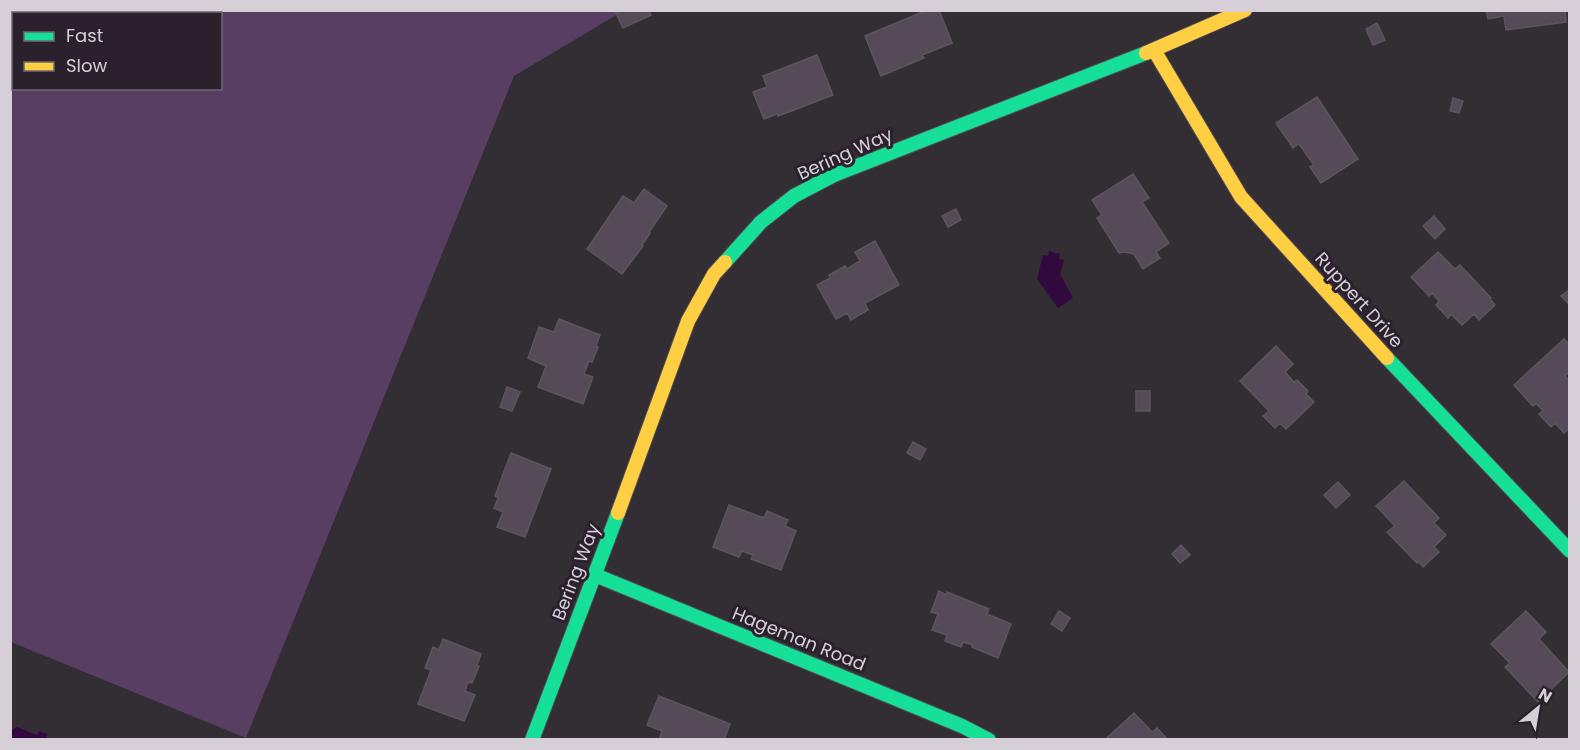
<svg xmlns="http://www.w3.org/2000/svg" width="1580" height="750" viewBox="0 0 1580 750" font-family="Poppins,sans-serif">
  <style>
    .green { fill: #593e63; fill-rule: evenodd }
    .water { fill: #32093e }
    .building { fill: #554a58; stroke: #5b565c; stroke-width: 1.5 }
    .lines { fill: none; stroke-linecap: round; stroke-linejoin: round }
    .fast-casing { stroke: #4f4b51; stroke-width: 16 }
    .slow-casing { stroke: #4f4b51; stroke-width: 16 }
    .fast { stroke: #16e098; stroke-width: 14 }
    .slow { stroke: #ffcf43; stroke-width: 14 }
    .labels { text-anchor: middle; stroke-width: 6; stroke-linejoin: round; paint-order: stroke }
    .street-label { font-size: 18px; fill: #d6cfd8; stroke: #2a212d }
  </style>
  <rect width="100%" height="100%" fill="#332d34"/>
  <!-- green -->
  <path class="green" d="M10,11H623L514,76L246,738L11,642ZM14,14H220V88H14Z"/>
  <!-- water -->
  <path class="water" d="M1049,251L1060,254L1059,259L1064,260L1060,274L1073,298L1058,308L1037,279L1043,255L1048,256Z
    M17,727L37,735L39,731L47,734L46,738L49,739H11V730Z"/>
  <!-- building -->
  <path class="building" d="M622,10H649L651,15L623,28L616,13Z
    M927,10H939L952,43L922,55L924,58L881,76L865,36Z
    M1486,10H1565L1566,22L1506,30L1504,16L1488,19Z
    M1377,23L1385,40L1373,45L1366,29Z
    M817,55L833,95L778,116L777,114L764,119L753,92L767,87L763,76Z
    M1317,97L1358,159L1321,183L1310,167L1314,165L1299,144L1293,148L1276,123Z
    M1453,98L1463,101L1459,113L1450,111Z
    M1133,174L1149,198L1142,202L1169,243L1156,252L1160,258L1143,269L1134,254L1124,252L1119,253L1097,218L1102,215L1092,200Z
    M644,189L667,206L649,232L650,233L642,245L643,246L622,274L587,249L623,196L634,203Z
    M956,209L961,220L948,227L942,216Z
    M1434,216L1445,229L1435,239L1423,226Z
    M875,241L899,285L865,303L868,310L851,320L847,313L836,319L817,285L830,278L829,275L845,266L847,269L860,261L855,252Z
    M1438,252L1455,269L1460,265L1491,298L1490,299L1495,305L1479,320L1474,314L1462,325L1451,314L1448,318L1436,305L1439,301L1432,293L1429,296L1411,277Z
    M1570,289V305L1561,296Z
    M559,319L600,335L596,346L598,347L592,362L589,361L584,374L593,377L583,404L538,387L546,366L528,358L539,327L554,332Z
    M1564,339L1570,345V372L1565,376L1570,382V428L1564,433L1555,423L1551,427L1539,414L1543,411L1536,403L1533,406L1514,385Z
    M1276,346L1293,364L1285,372L1294,382L1297,380L1308,391L1306,394L1314,402L1286,429L1280,423L1275,428L1263,416L1269,411L1240,381Z
    M507,387L520,392L512,411L500,407Z
    M1136,391H1150V411H1136Z
    M913,442L926,449L920,460L907,453Z
    M511,453L551,469L525,537L497,527L503,512L494,508L498,498L495,496Z
    M1404,481L1439,518L1434,523L1446,535L1434,547L1439,552L1423,567L1418,561L1417,563L1387,532L1395,526L1376,506Z
    M1338,482L1350,495L1336,508L1324,495Z
    M729,505L764,518L767,511L788,520L785,526L796,531L781,570L751,559L753,555L742,551L739,557L713,547Z
    M1181,545L1190,555L1180,563L1172,554Z
    M939,591L946,595L947,592L989,609L987,614L1011,624L998,658L972,647L973,645L963,642L961,647L945,641L947,635L932,630L938,614L931,612Z
    M1059,611L1070,618L1062,631L1051,624Z
    M1526,611L1546,632L1539,639L1569,672L1538,702L1505,667L1510,663L1491,644Z
    M443,639L481,654L477,665L479,666L472,683L468,682L465,691L475,695L464,721L418,704L431,670L425,668L433,647L439,650Z
    M659,696L730,724L724,740H659L662,731L647,725Z
    M1134,713L1152,732L1157,728L1168,740H1108L1107,738Z"/>
  <g class="lines">
    <!-- fast casing -->
    <g class="fast-casing">
      <path id="fast" d="M725,262L761,222L794,196L834,175L1146,53
        M1387,358L1570,551
        M595,575L962,726L989,740
        M532,740L618,513"/>
    </g>
    <!-- slow casing -->
    <g class="slow-casing">
      <path id="slow" d="M1154,50L1241,197L1387,358
        M1146,53L1245,10
        M618,513L688,321L714,274L725,262"/>
    </g>
    <!-- fast -->
    <use href="#fast" class="fast"/>
    <!-- slow -->
    <use href="#slow" class="slow"/>
  </g>
  <g class="labels">
    <!-- street labels -->
    <g class="street-label">
      <text transform="translate(845 154) rotate(-24)" y="6">Bering Way</text>
      <text transform="translate(1359 300) rotate(48)" y="6">Ruppert Drive</text>
      <text transform="translate(576 572) rotate(-69)" y="6">Bering Way</text>
      <text transform="translate(799 639) rotate(22)" y="6">Hageman Road</text>
    </g>
  </g>
  <!-- border -->
  <rect width="1580" height="750" fill="none" stroke="#d6cfd8" stroke-width="24"/>
  <!-- legend -->
  <rect x="12" y="12" width="210" height="78" fill="#2a212d" stroke="#6f6771" stroke-width="1.5"/>
  <rect x="24" y="32" width="30" height="9" fill="#16e098" stroke="#6f6771" stroke-width="1.5"/>
  <text x="66" y="42" font-size="18" fill="#d6cfd8">Fast</text>
  <rect x="24" y="62" width="30" height="9" fill="#ffcf43" stroke="#6f6771" stroke-width="1.5"/>
  <text x="66" y="72" font-size="18" fill="#d6cfd8">Slow</text>
  <!-- north arrow -->
  <g transform="translate(1538 708) rotate(30)" stroke="#2a212d" stroke-width="4.5" paint-order="stroke">
  <path d="M0-4.5L10 22L0 15L-10 22Z" fill="#d6cfd8"/>
  <text y="-9" font-size="16" font-weight="bold" text-anchor="middle" fill="#d6cfd8">N</text>
  </g>
</svg>
